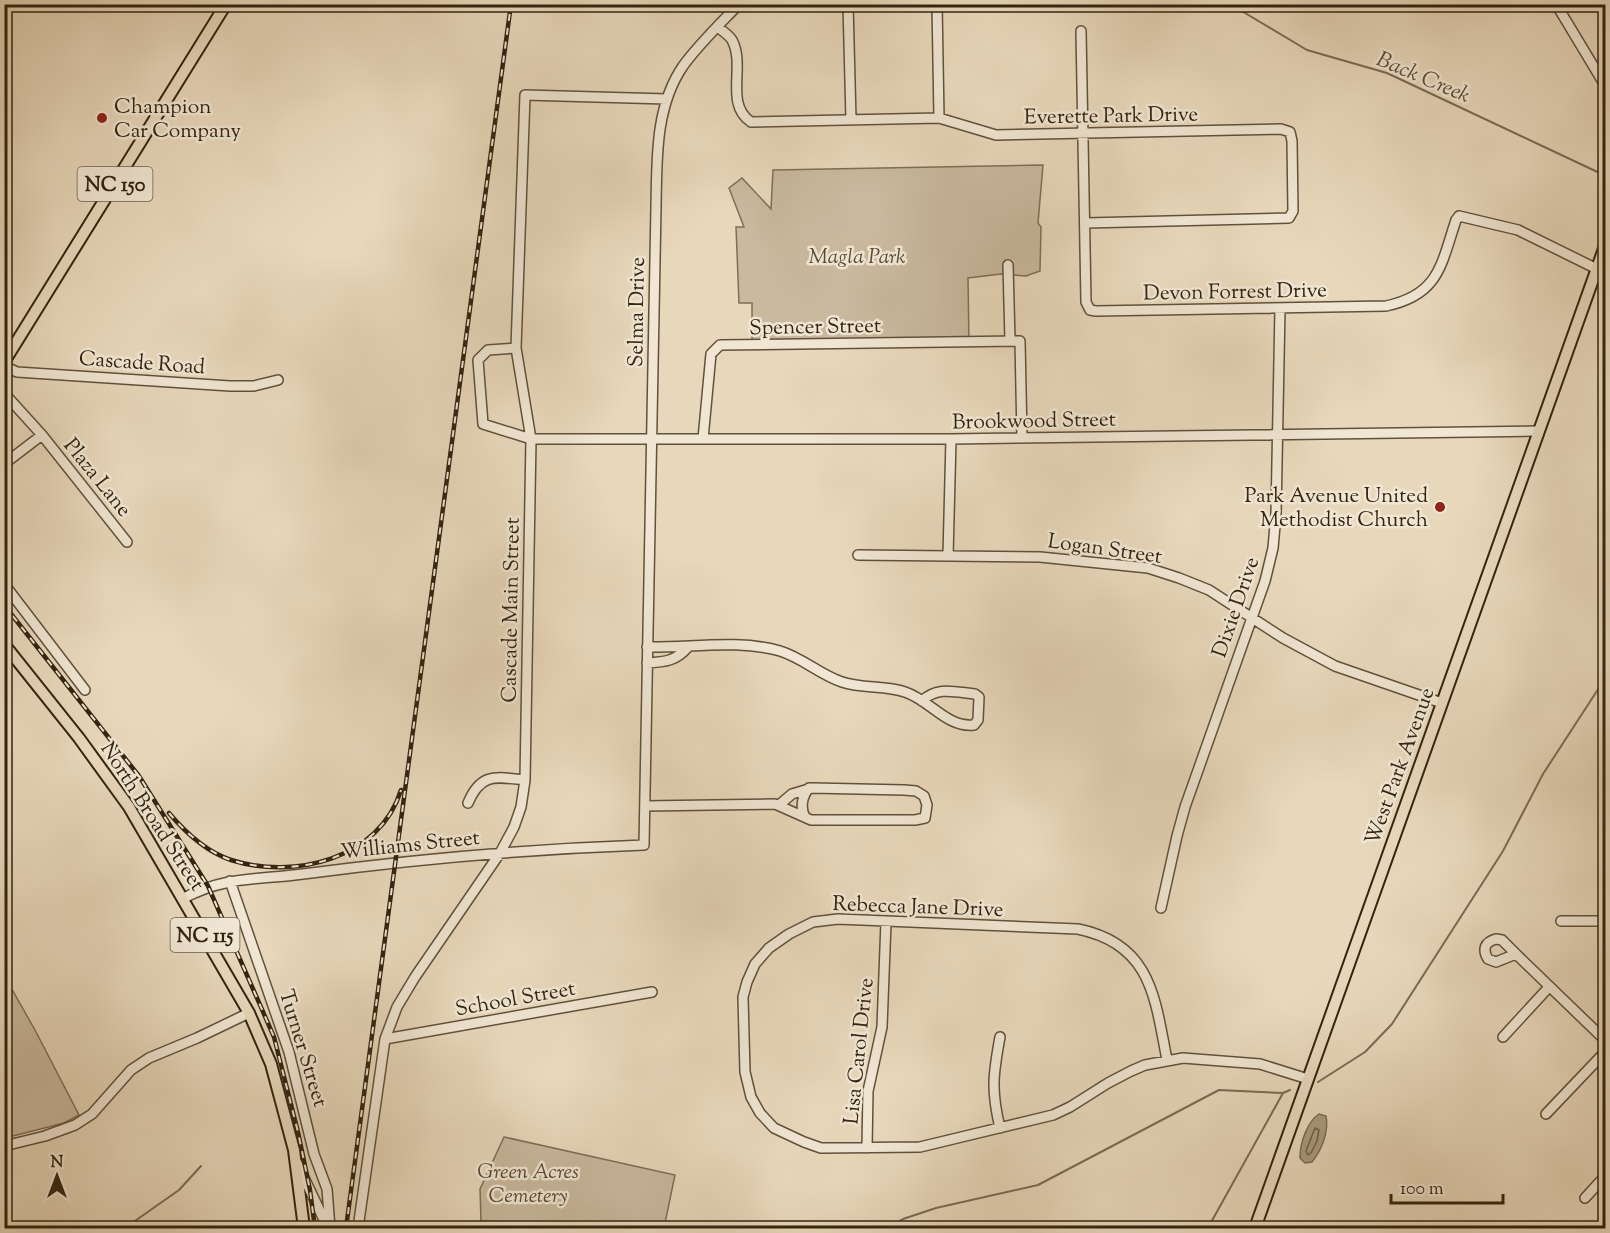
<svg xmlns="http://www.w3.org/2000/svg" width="1610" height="1233" viewBox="0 0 1610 1233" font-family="'Sorts Mill Goudy',serif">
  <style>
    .green { fill: #c9b99e; stroke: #7e6e57; stroke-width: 1.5 }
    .water { fill: #aa9b81; stroke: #7a6b54; stroke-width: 1.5 }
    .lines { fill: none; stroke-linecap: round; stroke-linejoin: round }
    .shore { stroke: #6e6048; stroke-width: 1.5 }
    .stream { stroke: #7a6b54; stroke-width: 2 }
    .minor-casing { stroke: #60513b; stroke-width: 12 }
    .major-casing { stroke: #322410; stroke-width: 14 }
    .minor { stroke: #f0e6d3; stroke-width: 9 }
    .major { stroke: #e8d8bb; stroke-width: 10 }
    .rail-casing { stroke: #322410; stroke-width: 4.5 }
    .rail { stroke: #f0e6d3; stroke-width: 2; stroke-dasharray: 7; stroke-linecap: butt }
    .poi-dot { fill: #8f2418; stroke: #f0e6d3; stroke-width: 2 }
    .labels { text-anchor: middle; stroke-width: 5; stroke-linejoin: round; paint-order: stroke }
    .shield { fill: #f0e6d3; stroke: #6b5e4a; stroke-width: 1.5 }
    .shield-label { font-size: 20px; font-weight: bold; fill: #322410 }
    .poi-label { font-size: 21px; fill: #322410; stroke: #f0e6d3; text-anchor: start }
    .street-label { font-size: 21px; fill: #322410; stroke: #f0e6d3 }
    .park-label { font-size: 21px; font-style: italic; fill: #584934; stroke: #f0e6d3 }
    .water-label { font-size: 22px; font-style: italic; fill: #5c4e38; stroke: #f0e6d3 }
  </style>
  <rect width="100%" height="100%" fill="#e8d8bb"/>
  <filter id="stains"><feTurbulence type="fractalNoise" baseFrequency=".00333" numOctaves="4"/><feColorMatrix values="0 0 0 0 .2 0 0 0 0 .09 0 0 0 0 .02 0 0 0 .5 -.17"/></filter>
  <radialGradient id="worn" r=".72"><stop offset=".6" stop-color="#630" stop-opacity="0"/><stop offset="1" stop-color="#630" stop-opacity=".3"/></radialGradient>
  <!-- green -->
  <path class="green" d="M1043,165L1038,223L1041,227L1040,271L1026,276L1001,274L968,278L969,342L752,345V303H739L736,227H744L729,188L742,178L771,209L773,170Z
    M5,977L35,1030L79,1115L64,1123L5,1138Z
    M504,1137L675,1175L664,1228H596L481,1221L480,1189Z"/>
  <!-- water -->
  <path class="water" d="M1319,1114L1326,1116C1329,1131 1322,1150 1312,1162L1305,1163L1300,1158C1300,1143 1307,1122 1319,1114Z"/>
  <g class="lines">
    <!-- shore -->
    <path class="shore" d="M1315,1128L1319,1130L1317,1141L1311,1153L1308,1155L1306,1151Z"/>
    <!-- stream -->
    <path class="stream" d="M1230,4L1307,50L1387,73L1606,176
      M1318,1082L1365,1052L1392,1024L1503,851L1543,774L1606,677
      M125,1228L179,1190L201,1166
      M888,1228L903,1219L936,1208L1038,1185L1219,1090L1283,1093L1290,1090
      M1211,1228L1209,1226L1283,1093"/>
    <!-- minor casing -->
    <g class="minor-casing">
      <path id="minor" d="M848,4L851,120
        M937,4L939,118
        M1348,4H1358
        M1556,4L1606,87
        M718,27C722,31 729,35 732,40C746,66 724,104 751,122L939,118L996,135L1281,129L1290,132L1292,141L1293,211L1289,218L1086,223
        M1081,31L1086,302L1090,310L1096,311L1386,306C1439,295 1441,265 1456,220L1459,216L1518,230L1597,269
        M1008,265L1010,341
        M516,348L488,350L478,360L483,424L531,439H951L1539,431
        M4,366L17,372L230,386H254L278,380
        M4,393L42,435L127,542
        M703,439L711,354L720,345L1020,341L1022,438
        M4,464L42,435
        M858,555L1040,557L1148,568L1179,578L1209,590L1283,638L1335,666L1442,703
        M948,556L951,439
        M4,584L85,690
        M647,647C690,648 738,639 780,651C803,658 820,675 842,682C863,689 885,685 905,692C930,700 947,728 974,725L978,720L979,697L975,694C955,692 937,686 922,701
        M647,663C665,662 676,661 688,647
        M468,803C481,772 496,777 525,780
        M645,806L775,804L811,820H915L925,818L927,805L924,796L916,791L904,790L812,788L792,794L779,805
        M805,817C800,808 802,796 809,788
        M230,881L289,1052L314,1154L327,1189L330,1228
        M184,898C225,876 259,880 303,874C416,859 530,849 644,845L656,206C657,159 655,107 683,66C699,44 720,24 739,4
        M1161,908L1177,836L1185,807L1265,581L1273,548L1276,514L1280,308
        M1561,921H1606
        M1496,939L1502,940L1516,954L1496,962L1488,959C1482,949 1485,942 1496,939Z
        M1516,954L1606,1041
        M1000,1037C993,1075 991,1090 1000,1128
        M1503,1037L1549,987
        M385,1039L652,992
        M1167,1060C1155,999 1152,944 1078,929L838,919L813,922L789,934L769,948L755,964L747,982L743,997L745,1072L751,1097L760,1113L774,1128L804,1142L821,1148L920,1147L1053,1115L1070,1107L1108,1083L1131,1071L1145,1065L1183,1058L1260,1064L1308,1079
        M1546,1114L1606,1051
        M4,1146L45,1136L75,1125L92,1114L131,1070L149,1058L197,1038L249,1013
        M867,1148L868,1091L882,1027L886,922
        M297,1163L327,1226
        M1585,1198L1606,1175
        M358,1228L385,1039L397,1007L415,977L500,853L514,827L521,807L525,780L531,439L516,348L525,95L667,99"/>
    </g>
    <!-- major casing -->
    <g class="major-casing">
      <path id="major" d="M4,362L226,4
        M4,644L79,738L129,807L249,1013L271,1064L294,1150L304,1228
        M1255,1228L1606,243"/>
    </g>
    <!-- minor -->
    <use href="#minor" class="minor"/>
    <!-- major -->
    <use href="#major" class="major"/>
    <!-- rail casing -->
    <g class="rail-casing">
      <path id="rail" d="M4,605L139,776L208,886L274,1037L298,1132L310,1190L315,1228
        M169,813C185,832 207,852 231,860C294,880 380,859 401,790
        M346,1228L511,4"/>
    </g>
    <!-- rail -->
    <use href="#rail" class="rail"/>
  </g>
  <!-- markers -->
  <g class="poi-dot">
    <circle cx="102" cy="118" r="6"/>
    <circle cx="1440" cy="507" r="6"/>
  </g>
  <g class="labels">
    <!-- shield labels -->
    <g class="shield">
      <rect x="77.5" y="167" width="75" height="34" rx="4.5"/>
      <rect x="170.5" y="918" width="69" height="34" rx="4.5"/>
    </g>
    <g class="shield-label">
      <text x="115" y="191">NC 150</text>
      <text x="205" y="942">NC 115</text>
    </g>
    <!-- poi labels -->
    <g class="poi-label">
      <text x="114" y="113">Champion<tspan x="114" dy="24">Car Company</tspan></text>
      <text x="1428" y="502" text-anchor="end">Park Avenue United<tspan x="1428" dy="24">Methodist Church</tspan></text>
    </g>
    <!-- street labels -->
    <g class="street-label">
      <text transform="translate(1111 115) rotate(-1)" y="7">Everette Park Drive</text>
      <text transform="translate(1235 291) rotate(-1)" y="7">Devon Forrest Drive</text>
      <text transform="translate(636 312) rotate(-89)" y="7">Selma Drive</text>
      <text transform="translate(815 326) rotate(-1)" y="7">Spencer Street</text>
      <text transform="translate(142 362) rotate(4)" y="7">Cascade Road</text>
      <text transform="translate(1034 420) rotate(-1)" y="7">Brookwood Street</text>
      <text transform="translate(98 477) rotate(51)" y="7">Plaza Lane</text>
      <text transform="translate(1105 548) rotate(8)" y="7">Logan Street</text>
      <text transform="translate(1235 607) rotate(-71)" y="7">Dixie Drive</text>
      <text transform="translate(510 610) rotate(-89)" y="7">Cascade Main Street</text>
      <text transform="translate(1399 766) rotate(-70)" y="7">West Park Avenue</text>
      <text transform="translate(153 816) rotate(57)" y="7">North Broad Street</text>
      <text transform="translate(410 844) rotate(-6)" y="7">Williams Street</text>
      <text transform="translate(918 906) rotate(2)" y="7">Rebecca Jane Drive</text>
      <text transform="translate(515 998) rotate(-10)" y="7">School Street</text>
      <text transform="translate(304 1048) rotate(73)" y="7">Turner Street</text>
      <text transform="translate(858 1051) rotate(-84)" y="7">Lisa Carol Drive</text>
    </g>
    <!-- park labels -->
    <g class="park-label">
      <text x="857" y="263">Magla Park</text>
      <text x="528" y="1178">Green Acres<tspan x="528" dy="24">Cemetery</tspan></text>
    </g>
    <!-- water labels -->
    <g class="water-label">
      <text transform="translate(1424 76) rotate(23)" y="8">Back Creek</text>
    </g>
  </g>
  <!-- margin -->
  <rect width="1610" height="1233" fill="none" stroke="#e8d8bb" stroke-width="24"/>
  <rect x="6" y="6" width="1598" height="1221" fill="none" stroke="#322410" stroke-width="3"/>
  <rect x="12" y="12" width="1586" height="1209" fill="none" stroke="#322410" stroke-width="1.5"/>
  <!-- north arrow -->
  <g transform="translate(57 1176)" stroke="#f0e6d3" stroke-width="4.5" paint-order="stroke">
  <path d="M0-4.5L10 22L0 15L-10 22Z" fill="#322410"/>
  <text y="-9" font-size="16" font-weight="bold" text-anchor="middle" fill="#322410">N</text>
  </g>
  <!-- scale -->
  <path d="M1391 1194v9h112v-9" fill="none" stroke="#322410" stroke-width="3"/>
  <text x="1400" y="1194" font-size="18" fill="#322410" stroke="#f0e6d3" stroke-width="4.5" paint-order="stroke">100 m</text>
  <rect width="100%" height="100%" filter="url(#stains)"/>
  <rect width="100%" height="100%" fill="url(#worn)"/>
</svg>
